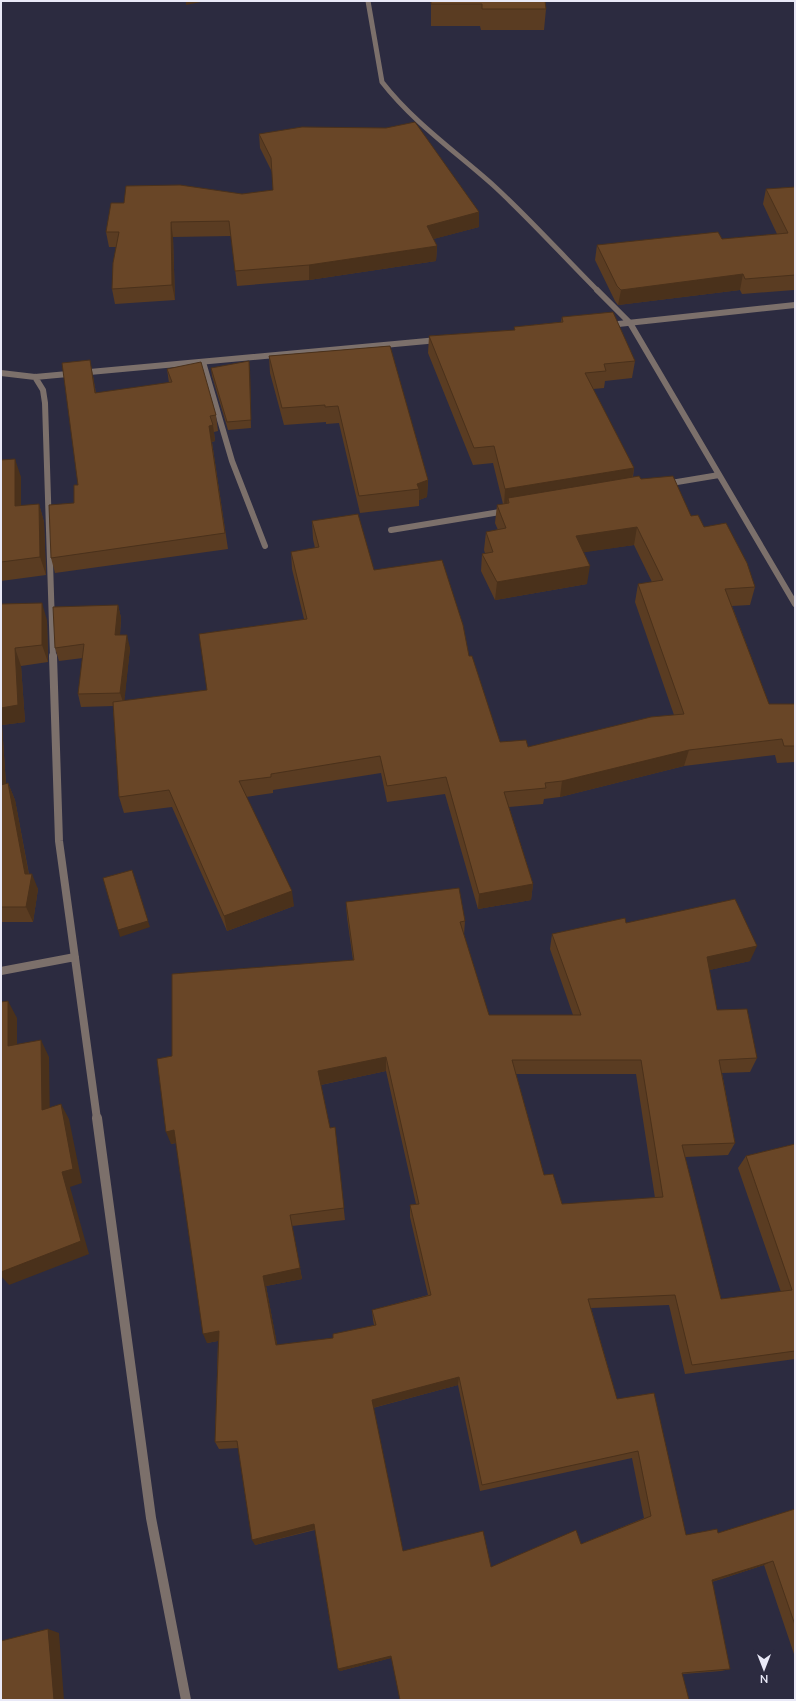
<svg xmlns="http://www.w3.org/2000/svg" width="796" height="1701" viewBox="0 0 796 1701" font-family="Mulish,sans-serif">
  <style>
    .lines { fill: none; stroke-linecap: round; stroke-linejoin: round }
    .service { stroke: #7c706b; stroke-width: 6 }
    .minor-far3 { stroke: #7c706b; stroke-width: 5 }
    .minor-far2 { stroke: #7c706b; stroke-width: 6 }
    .minor-far1 { stroke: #7c706b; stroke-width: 8 }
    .minor { stroke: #7c706b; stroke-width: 10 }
    .wall { fill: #5a3c22; fill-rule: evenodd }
    .shaded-wall { fill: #4a311b }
    .building { fill: #694627; stroke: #4a311b; fill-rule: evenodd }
  </style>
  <rect width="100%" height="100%" fill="#2c2b40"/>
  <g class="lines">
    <!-- service -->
    <path class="service" d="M203,362L232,461L265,546"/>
    <!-- minor-far3 -->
    <path class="minor-far3" d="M368,1L382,82C413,122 456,152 493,185C530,219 563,256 598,291"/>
    <!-- minor-far2 -->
    <path class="minor-far2" d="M597,290L630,323L795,604
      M609,325L795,305
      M1,373L35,377L438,340
      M35,377L43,390L45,403L53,657
      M665,484L719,475
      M391,530L506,511"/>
    <!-- minor-far1 -->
    <path class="minor-far1" d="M53,656L59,841L97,1119
      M1,971L75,957"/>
    <!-- minor -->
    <path class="minor" d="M97,1118L151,1518L186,1700"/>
  </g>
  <!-- wall -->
  <path class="wall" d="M431,1H545L546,9L544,30H481L480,26H431Z
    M259,134L479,212V227L433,239L437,246L436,261L309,280L237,286L231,236L173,237L175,300L115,304L112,289L116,247H109L106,232L124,203L242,194L273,190L272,172L260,148Z
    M795,187V286L794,290L742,294L740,290L618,305L615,301L595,260L597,245L722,239L777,234L763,204L766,189Z
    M562,317L635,361L632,378L605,381L604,388L593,389L634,468L633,477L641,479L704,527L755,587L750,605L732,606L769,704H795V762L777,763L775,755L684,766L560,797L544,799L543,804L509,807L533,884L531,900L478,909L445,794L387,802L381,773L273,790V793L246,797L294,906L227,931L172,807L124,813L119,797L113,706L81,707L78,694L83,658L59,661L55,648L118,605L121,618L120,635L130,648L124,701L207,690L304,619L292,569L291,552L315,548L313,539L312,521L374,570L469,656L500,742L528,747L674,715L635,602L638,584L652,582L634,545L583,552L587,584L495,600L481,571L482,554L485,553L484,550L486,532L498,530L495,523L497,505L503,504L493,463L473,465L428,353L429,336L514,330V327L561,322Z
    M390,346L428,480L427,497L419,500V506L360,513L339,423L326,424V422L284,425L270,373L269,356Z
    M211,368L250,369L251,428L228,430L212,376Z
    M167,369L216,415L218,431L214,432L215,441L212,442L228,549L55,573L51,558L74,503L78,485L93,376L96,393L169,383Z
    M1,460L21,477V506L39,504L44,522L46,575L1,581Z
    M1,604L47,620L48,662L21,666L25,722L2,725L6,784L8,783L15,800L29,874L38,889L33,922H1Z
    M346,902L465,921L464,935L489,1015H573L550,949L552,934L626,923L750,961L709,970L717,1010L757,1058L750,1072L722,1073L735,1143L728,1155L685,1157L721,1299L781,1292L738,1168L746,1156L795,1144V1359L685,1374L669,1305L591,1308L617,1399L686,1535L718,1533L795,1509V1657L764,1565L712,1582L730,1669L721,1671L683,1674L391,1658L340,1671L338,1669L315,1530L255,1545L239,1448L219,1449L215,1442L218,1341L207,1343L176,1143L171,1144L172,1056L353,960L347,917ZM386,1071L416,1204L410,1205V1217L428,1295L372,1310L373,1320L374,1325L333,1338L277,1345L266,1286L302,1279L292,1226L345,1220L335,1127L330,1128L321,1085ZM516,1074H636L655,1198L562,1204L544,1175ZM458,1385L480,1491L632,1458L644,1518L581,1544L491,1567L403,1551L373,1408Z"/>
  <!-- shaded-wall -->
  <path class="shaded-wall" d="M186,1H206L186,5Z
    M479,212V227L426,241L427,226Z
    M171,222L173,237L175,300L172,285Z
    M437,246L436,261L309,280V265Z
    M743,274L740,290L618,305L621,290Z
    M90,360L93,376L98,409L95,393Z
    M249,361L250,369L251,428V420Z
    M213,425L215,441L211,442L209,426Z
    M15,459L21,477V524L15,506Z
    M634,468L631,485L508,498L507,506H504L505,489Z
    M428,480L427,497L419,500V489L417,484Z
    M39,504L44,522L46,575L40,557Z
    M637,527L634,545L573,554L576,536Z
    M590,566L587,584L495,600L497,582Z
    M42,603L47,620L48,662L42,645Z
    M118,605L121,618L119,648L115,635Z
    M127,635L130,648L124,705L120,693Z
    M15,648L21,666L25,722L2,725L7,801L1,787V708Z
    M689,750L684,766L560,797L562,781Z
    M8,783L15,800L30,881L32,874L38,889L33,922L26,907L25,874Z
    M533,884L531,900L478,909L479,894Z
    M292,891L294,906L227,931L224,916Z
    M148,921L150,927L120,937L118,930Z
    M757,946L750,961L701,972L707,957Z
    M8,1001L17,1018V1062L8,1046Z
    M41,1040L49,1057L50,1125L42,1110Z
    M386,1057V1071L320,1085L318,1071Z
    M61,1104L69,1119L82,1183L70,1187L89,1254L9,1285L1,1276V1272L62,1172Z
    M174,1130L179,1142L171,1144L166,1132Z
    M290,1215L302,1279L266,1286L279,1354L276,1345L263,1276Z
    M219,1331L223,1340L207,1343L203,1334Z
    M459,1377L458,1385L372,1408V1400Z
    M314,1524L316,1529L255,1545L252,1540Z
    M773,1561L764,1565L705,1584L712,1580Z
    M48,1629L59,1633L64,1700H54Z
    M391,1656V1658L340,1671L338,1669Z"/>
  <!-- building -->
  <path class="building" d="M431,1H545L546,9H482V4H431Z
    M415,122L479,212L427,226L437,246L309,265L235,271L229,221L171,222L172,285L112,289L113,263L119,232H106L111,203H124L126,186L180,185L242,194L273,190L271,158L259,134L302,127L386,128Z
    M795,187V275L745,279L743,274L621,290L617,286L597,245L718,232L722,239L788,233L766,189Z
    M613,312L635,361L604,364L606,371L585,373L634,468L505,489L494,446L474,448L429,336L515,330L514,327L563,322L562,317Z
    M390,346L428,480L417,484L419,489L359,496L338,406L325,407V405L282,408L269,356Z
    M90,360L95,393L172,382L167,369L201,362L216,415L210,416L213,425L209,426L225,533L51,558L49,505L74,503V485H78L62,363Z
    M249,361L251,420L227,422L211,368Z
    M15,459V506L39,504L40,557L1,562V460Z
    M639,476L641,479L673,476L691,516L698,515L704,527L726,523L747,563L755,587L725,589L769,704H795V746H784L782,739L689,750L562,781L545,783L546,788L504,792L533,884L479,894L446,777L387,786L380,756L271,774V777L239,781L292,891L224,916L169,790L119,797L113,702L207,690L199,634L307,619L291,552L319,547L312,521L358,514L374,570L442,560L463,625L469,656H472L500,742L526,740L528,747L651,717L684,714L638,584L663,580L637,527L576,536L590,566L497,582L482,554L493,552L486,532L506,528L497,505L509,503L508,498Z
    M42,603V645L15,648L18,705L1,708V604Z
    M118,605L115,635H127L120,693L78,694L84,644L55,648L53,607Z
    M8,783L25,874H32L26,907H1V785Z
    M132,870L148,921L118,930L103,878Z
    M459,888L465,921L460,922L489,1015H581L552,934L625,918L626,923L735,899L757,946L707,957L717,1010L747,1009L757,1058L719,1060L735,1143L682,1145L721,1299L792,1290L746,1156L795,1144V1351L692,1365L675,1295L588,1299L617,1399L654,1393L686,1535L717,1529L718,1533L795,1509V1625L773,1561L712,1580L730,1669L682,1673L689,1700H400L391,1656L338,1669L314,1524L252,1540L237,1441L215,1442L219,1331L203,1334L174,1130L166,1132L157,1059L172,1056V974L354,960L346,902ZM386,1057L419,1204L410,1205L431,1295L372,1310L376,1325L333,1334V1338L276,1345L263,1276L300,1268L290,1215L344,1208L335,1127L330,1128L318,1071ZM512,1060H641L663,1197L562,1204L553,1174L544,1175ZM459,1377L482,1485L638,1451L651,1516L581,1544L576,1530L491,1567L483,1531L403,1551L372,1400Z
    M8,1001V1046L41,1040L42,1110L61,1104L73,1169L62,1172L81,1241L1,1272V1002Z
    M48,1629L54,1700H1V1641Z"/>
  <!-- border -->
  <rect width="796" height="1701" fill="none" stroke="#e9e9f7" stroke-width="4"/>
  <!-- north arrow -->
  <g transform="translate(764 1669) rotate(180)" stroke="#2c2b40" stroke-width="3" paint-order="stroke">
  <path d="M0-3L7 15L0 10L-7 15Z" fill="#e9e9f7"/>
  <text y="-6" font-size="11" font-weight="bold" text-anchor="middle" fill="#e9e9f7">N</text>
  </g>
</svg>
